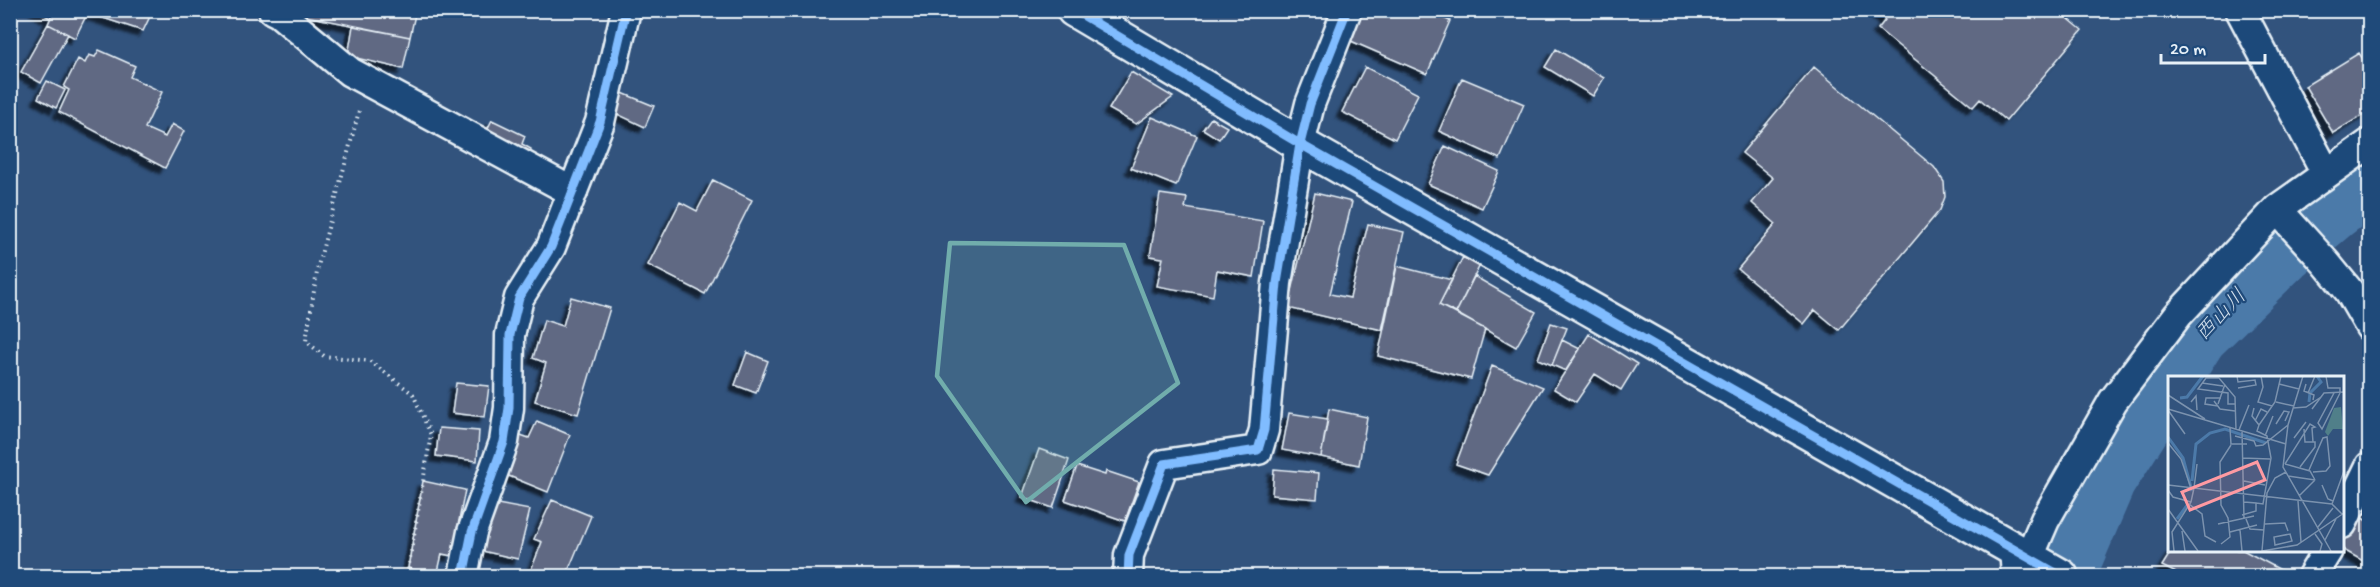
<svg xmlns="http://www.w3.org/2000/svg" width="2380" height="587" viewBox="0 0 2380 587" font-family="'Gochi Hand','Klee One',sans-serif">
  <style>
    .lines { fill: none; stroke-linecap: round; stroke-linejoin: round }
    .river { stroke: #4c7aa9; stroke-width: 62 }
    .building { fill: #606983; stroke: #e8f1f8; stroke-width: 1.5; filter: url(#shadow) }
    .minor-casing { stroke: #e8f1f8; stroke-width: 33 }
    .tertiary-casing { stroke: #e8f1f8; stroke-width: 38 }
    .path { stroke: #e8f1f8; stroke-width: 4; stroke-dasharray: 1.5 4.5; stroke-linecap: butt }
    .minor { stroke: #1f4a7a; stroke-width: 28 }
    .tertiary { stroke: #1f4a7a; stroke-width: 33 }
    .cycleway-casing { stroke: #1f4a7a; stroke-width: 13 }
    .cycleway { stroke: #80bcff; stroke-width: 9 }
    .marked { fill: #71adac; fill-opacity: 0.2; stroke: #71adac; stroke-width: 4.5; stroke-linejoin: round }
    .labels { text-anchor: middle; stroke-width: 4.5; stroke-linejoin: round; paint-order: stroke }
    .water-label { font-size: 21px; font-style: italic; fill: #d1dfec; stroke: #1f4a7a }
    .inset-river { fill: none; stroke: #4c7aa9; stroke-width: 3 }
    .inset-road { fill: none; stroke: #7b92ae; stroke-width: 1.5 }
    .view { fill: #ff9aa2; fill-opacity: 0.15; stroke: #ff9aa2; stroke-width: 3 }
    .inset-edge { fill: none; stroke: #e8f1f8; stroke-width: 3 }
  </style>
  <defs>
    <filter id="shadow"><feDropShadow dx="-5.5" dy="5.5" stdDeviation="1.5" flood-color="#0009"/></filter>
  </defs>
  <rect width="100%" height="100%" fill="#32537d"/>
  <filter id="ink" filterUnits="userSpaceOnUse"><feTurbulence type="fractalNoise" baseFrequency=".0167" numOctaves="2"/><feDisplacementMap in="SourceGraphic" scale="12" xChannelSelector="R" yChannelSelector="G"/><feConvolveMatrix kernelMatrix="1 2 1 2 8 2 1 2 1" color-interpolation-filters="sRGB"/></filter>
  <g filter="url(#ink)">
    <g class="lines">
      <!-- river -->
      <path class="river" d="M2064,576L2105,480L2197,335L2286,249L2332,210L2370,182"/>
    </g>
    <!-- building -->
    <path class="building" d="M36,10H54L50,18Z
      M54,10H89L75,38L48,24Z
      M89,10H153L143,31L88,13Z
      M307,10H416L410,37L306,16Z
      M1363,10H1425L1450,21L1427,74L1351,41Z
      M1874,10H2058L2082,30L2006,121L1980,99L1973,107L1878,29L1885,20Z
      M48,24L68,34L41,83L21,72Z
      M353,26L410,37L403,69L348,56Z
      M1556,49L1604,78L1593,96L1545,67Z
      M99,50L135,66L130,77L162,92L145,128L165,137L172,124L184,131L165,168L59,112L69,90L64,87L78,59L85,63L89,55L95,57Z
      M2359,53L2370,70V111L2333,133L2305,86Z
      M1365,67L1418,94L1395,139L1342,112Z
      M1814,67L1934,167L1944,182L1945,197L1940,210L1839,330L1815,310L1804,324L1738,269L1776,224L1752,203L1773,178L1742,153Z
      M1131,72L1173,97L1136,124L1109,109Z
      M1462,78L1524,104L1500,159L1439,131Z
      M47,81L65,90L56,108L38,98Z
      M615,90L654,106L645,127L615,113L620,104L611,100Z
      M1152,117L1197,136L1176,186L1131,168Z
      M1211,118L1227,127L1219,139L1203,129Z
      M492,120L525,136L522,144L531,149L527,157L484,136Z
      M1445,146L1499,171L1482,208L1428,184Z
      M713,180L752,200L705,294L648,265L680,202L697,211Z
      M1315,193L1352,202L1330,294L1350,298L1368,224L1404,232L1382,330L1288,308Z
      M1160,194L1187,198L1185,208L1263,221L1254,277L1217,270L1213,296L1157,286L1163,258L1150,256Z
      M1463,257L1480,265L1456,313L1439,305Z
      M1397,266L1452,280L1439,305L1485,329L1471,379L1378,356Z
      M1474,276L1536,312L1516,347L1456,313Z
      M571,297L610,308L578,414L535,401L546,363L533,358L544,320L563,326Z
      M1551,323L1567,328L1552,365L1538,359Z
      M1589,334L1637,364L1621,390L1595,374L1576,402L1554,389Z
      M1562,340L1580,349L1566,371L1552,365Z
      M747,352L768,361L756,393L735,385Z
      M1492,366L1543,387L1488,475L1456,464Z
      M456,383L489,386L485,417L452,413Z
      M1329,409L1367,417L1359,465L1321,457Z
      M1289,413L1328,419L1321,457L1282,450Z
      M537,421L570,435L548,492L499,472L515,433L529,438Z
      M439,428L479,431L477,461L436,456Z
      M1039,449L1069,460L1053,508L1022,497Z
      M1077,466L1105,475L1106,471L1139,482L1125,521L1065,500Z
      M1274,469L1319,473L1317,499L1272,495Z
      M423,481L465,490L452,556L442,554L437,576L408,568Z
      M2370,497V515L2363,512Z
      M552,500L591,516L566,576H533L529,575L542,542L534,539Z
      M492,503L530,510L518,559L482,551Z
      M2359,516L2370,523V565L2342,549V543Z
      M2172,550H2243L2292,576H2182L2162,566Z"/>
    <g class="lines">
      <!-- minor casing -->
      <g class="minor-casing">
        <path id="minor" d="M273,10L279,13L350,72L573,192
          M2240,10L2326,173
          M2277,209L2326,263L2349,291L2370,327
          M2342,524L2370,466
          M2014,548L2016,576
          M2029,557L2045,520L2113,401L2178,315L2277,209L2370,143
          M463,576L472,532L504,442L509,408L510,335L519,298L551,247L600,122L626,10
          M1128,576L1129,555L1164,464L1258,450L1264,430L1277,283L1300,144L1310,104L1347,10
          M2312,576L2328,550"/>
      </g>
      <!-- tertiary casing -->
      <g class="tertiary-casing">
        <path id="tertiary" d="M1074,10L1300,144L2061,576"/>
      </g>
      <!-- path -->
      <path class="path" d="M359,111L318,266L306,341L324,356L370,361L413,394L431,435L407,576"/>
      <!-- minor -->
      <use href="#minor" class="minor"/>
      <!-- tertiary -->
      <use href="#tertiary" class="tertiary"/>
      <!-- cycleway casing -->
      <g class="cycleway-casing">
        <path id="cycleway" d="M1074,10L1300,144L2061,576
          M463,576L472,532L504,442L509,408L510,335L519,298L551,247L600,122L626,10
          M1128,576L1129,555L1164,464L1258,450L1264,430L1277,283L1300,144L1310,104L1347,10"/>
      </g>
      <!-- cycleway -->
      <use href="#cycleway" class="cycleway"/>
    </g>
  </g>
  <!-- marked area -->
  <path class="marked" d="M950,243L1124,245L1178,383L1026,502L937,376Z"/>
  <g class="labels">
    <!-- water labels -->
    <g class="water-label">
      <text transform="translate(2220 314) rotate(-46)" y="7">西山川</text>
    </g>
  </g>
  <!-- overview -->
  <g transform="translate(2168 376)">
    <rect width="176" height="176" fill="#32537d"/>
    <path d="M173,31L175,53H165L160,60L157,56L166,32Z" fill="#507f89"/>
    <path class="inset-river" d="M12,22L19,21L35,0M141,26L142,17L153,6L149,0M0,61L15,82L24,115M24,105L28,68L42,57L57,53L98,67M9,143L20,128"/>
    <path class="inset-road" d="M69,0L70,6L87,4L88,9L70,12M93,0L95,11L90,26L104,30M135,0L120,49L115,91L163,175M158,0L160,12H172V17M51,2H38L30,13L60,17V28H67M51,2L67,21L68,54M34,7L55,10M111,8L131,13M138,8L136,15L146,19L145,24M140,17L147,0M166,17L150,47L154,53L172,17M0,19L37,43M46,25L52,33L67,35M23,26L28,20L29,34M108,26L126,30M50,28L57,8M50,30L37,28L38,22H53M86,32L84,40L91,49L89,55L99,60L103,82L95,128L88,127M125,32L138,31L153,21M0,33L118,68M144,33L156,17L176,16M0,34L17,58M87,45L93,33L99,36M108,48L116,35L121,36L117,45M91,49L107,26L113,0M62,52L63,68H79M71,54L81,29M74,55L76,143M67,60L86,65L88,70L95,69L120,49M97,60L105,40M126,62L138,46M0,67L13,83L23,112M74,82L102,83M117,88L142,48L147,51L144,52L145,66M117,88L142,95L147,104M132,91L147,71V66H137L136,53M141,94L155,62L159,61L162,90L158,95L145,96M120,100L147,104M76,105L97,109M0,109L164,128M154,109L160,123L165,125M26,112L29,88M0,114L5,121L23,126M131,120L147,104M130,125L133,166M21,128L34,138L37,160L48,166M0,133L30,175M174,138L164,128L176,95M74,139L88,135V127L76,126M78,143L82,153L96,154M50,148L86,140M97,148L117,147L120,155M150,151L165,132M72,154L74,175M14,155L17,175M62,156L89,149M122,158L124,165L107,169L106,161ZM147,158L154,168L152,175M157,164L168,143M53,168L62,161L60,142L53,129L52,86L63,69M6,175L4,156L23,126L26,112M94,175L129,169L176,137M94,175L99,117L107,102L118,96"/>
    <path class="view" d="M89,86L97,104L22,134L14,116Z"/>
    <rect width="176" height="176" class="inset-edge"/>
  </g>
  <!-- margin -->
  <rect width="2380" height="587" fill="none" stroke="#1f4a7a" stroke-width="36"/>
  <rect x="18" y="18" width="2344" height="551" fill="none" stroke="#e8f1f8" stroke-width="2" filter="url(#ink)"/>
  <!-- scale -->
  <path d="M2161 54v9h104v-9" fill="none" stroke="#e8f1f8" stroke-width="3"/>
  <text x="2170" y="54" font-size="18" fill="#e8f1f8" stroke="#1f4a7a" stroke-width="4.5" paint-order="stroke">20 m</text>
</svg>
